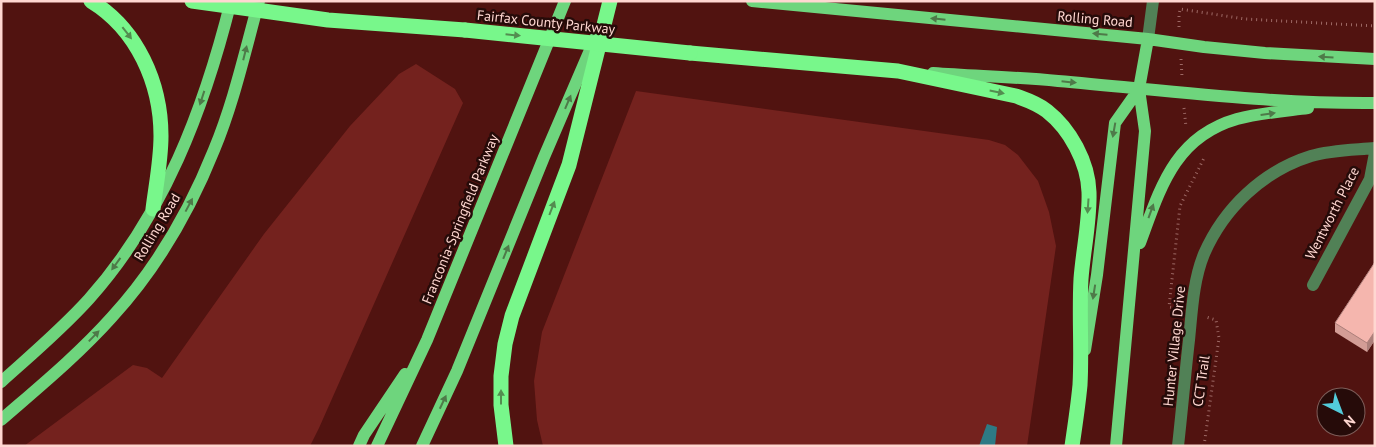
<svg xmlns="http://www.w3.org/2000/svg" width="1376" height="447" viewBox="0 0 1376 447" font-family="'PT Sans',sans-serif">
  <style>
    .green { fill: #74221e }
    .water { fill: #2e7a84 }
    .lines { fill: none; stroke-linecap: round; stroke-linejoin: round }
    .path { stroke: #9d6965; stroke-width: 3; stroke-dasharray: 1 4; stroke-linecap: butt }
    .minor { stroke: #518156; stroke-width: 12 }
    .major { stroke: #6ed57d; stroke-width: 12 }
    .highway { stroke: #78f78b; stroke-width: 15 }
    .highway-bridge { stroke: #78f78b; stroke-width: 15 }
    .wall { fill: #d39d96 }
    .shaded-wall { fill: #ac7f7a }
    .building { fill: #f5b6ae; stroke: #ac7f7a }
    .oneway { fill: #4e7a49 }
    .oneway2 { fill: #538d50 }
    .labels { text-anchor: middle; stroke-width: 5; stroke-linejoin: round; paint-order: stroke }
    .street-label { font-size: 14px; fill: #ffd7d1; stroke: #260b09 }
  </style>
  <rect width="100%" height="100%" fill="#511310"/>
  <!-- green -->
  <path class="green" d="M416,64L455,89L463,103L319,428L310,446H24L133,365L147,368L162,378L264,234L350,126L399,74Z
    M636,91L989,140L1005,145L1018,155L1038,181L1049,212L1056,246L1027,446H543L537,420L534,381L542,332Z"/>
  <!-- water -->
  <path class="water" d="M987,424L997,427L995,446H979Z"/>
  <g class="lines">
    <!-- path -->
    <path class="path" d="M1179,27V16L1180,9L1245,19L1375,26
      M1181,59L1182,77
      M1184,108L1186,127
      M1176,308L1169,307L1180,206L1205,156
      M1204,446L1219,338L1216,320L1206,317"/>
    <!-- minor -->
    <path class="minor" d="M1148,39L1153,1
      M1313,285L1370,179L1375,153
      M1178,446C1182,410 1185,375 1189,340C1192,311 1193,281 1204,254C1224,208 1263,171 1311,156C1331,150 1353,150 1375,148"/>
    <!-- major -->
    <path class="major" d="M752,1L1148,39L1204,47L1265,53L1375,59
      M933,73C974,76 1016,77 1058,81C1163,90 1268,104 1375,103
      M1140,243C1160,189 1174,137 1237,119C1260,113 1285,111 1308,108
      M1085,350L1097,275L1115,123L1139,89
      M1,382C31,355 62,329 89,299C164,215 204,109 231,1
      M1,420C39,387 78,355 112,317C156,269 190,210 214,150C234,102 245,51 259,1
      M359,446L364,435L405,374
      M377,446L427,340L565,1
      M422,446L457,371L544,157L596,36
      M1116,446L1145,131L1139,89L1148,39"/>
    <!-- highway -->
    <path class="highway" d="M91,1C137,29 161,83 161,136C161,160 156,185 153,209
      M192,1L328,20L465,30
      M690,53L898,71L1016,96C1027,100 1037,103 1047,111C1070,129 1088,162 1089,192C1090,221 1083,251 1081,279C1079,315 1082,350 1080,385C1078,406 1075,426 1072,446
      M506,446L501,405V376L505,344L512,316L569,165L610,1"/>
    <!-- highway-bridge -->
    <path class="highway-bridge" d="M465,30L690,53"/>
  </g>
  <!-- wall -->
  <path class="wall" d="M1375,262V340L1367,352L1335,332V323Z"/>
  <!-- shaded-wall -->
  <path class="shaded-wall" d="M1375,331V340L1367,352V343Z"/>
  <!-- building -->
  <path class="building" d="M1375,262V331L1367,343L1335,323Z"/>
  <!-- one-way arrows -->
  <defs><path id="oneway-solid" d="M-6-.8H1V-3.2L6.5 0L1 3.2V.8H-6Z" transform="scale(1.25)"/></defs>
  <g class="oneway">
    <use href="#oneway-solid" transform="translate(938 19) rotate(-174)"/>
    <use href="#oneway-solid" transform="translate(1100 34) rotate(-175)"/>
    <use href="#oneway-solid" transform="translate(245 53) rotate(-76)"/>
    <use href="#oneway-solid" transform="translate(1326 57) rotate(-177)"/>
    <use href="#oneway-solid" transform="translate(1069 82) rotate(6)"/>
    <use href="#oneway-solid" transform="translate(202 98) rotate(108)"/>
    <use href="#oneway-solid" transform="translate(568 102) rotate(-67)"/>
    <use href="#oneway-solid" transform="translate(1268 114) rotate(-8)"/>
    <use href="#oneway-solid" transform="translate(1114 130) rotate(100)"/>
    <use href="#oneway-solid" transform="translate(189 205) rotate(-62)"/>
    <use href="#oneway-solid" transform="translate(1151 211) rotate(-70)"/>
    <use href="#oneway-solid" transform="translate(506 252) rotate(-68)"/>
    <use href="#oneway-solid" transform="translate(116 264) rotate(126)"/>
    <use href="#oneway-solid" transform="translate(1094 292) rotate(99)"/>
    <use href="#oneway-solid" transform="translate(94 336) rotate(-46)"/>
    <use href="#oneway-solid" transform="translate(443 402) rotate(-65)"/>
  </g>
  <g class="oneway2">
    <use href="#oneway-solid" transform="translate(127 33) rotate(52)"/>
    <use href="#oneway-solid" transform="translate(513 35) rotate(6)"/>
    <use href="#oneway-solid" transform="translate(997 92) rotate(12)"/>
    <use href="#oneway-solid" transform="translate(1088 206) rotate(94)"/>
    <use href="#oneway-solid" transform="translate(552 208) rotate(-69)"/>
    <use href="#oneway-solid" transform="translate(501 397) rotate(-90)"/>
  </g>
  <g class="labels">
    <!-- street labels -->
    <g class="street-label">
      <text transform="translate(1095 19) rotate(5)" y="5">Rolling Road</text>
      <text transform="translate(546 22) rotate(6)" y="5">Fairfax County Parkway</text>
      <text transform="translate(1332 213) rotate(-63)" y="5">Wentworth Place</text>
      <text transform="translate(460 219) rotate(-68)" y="5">Franconia-Springfield Parkway</text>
      <text transform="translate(157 227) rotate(-59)" y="5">Rolling Road</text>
      <text transform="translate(1174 346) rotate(-84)" y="5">Hunter Village Drive</text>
      <text transform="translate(1201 381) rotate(-82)" y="5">CCT Trail</text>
    </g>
  </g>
  <!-- border -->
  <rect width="1376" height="447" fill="none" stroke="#ffd7d1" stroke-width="5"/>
  <!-- north arrow -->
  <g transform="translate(1341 412) rotate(138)"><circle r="24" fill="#260b09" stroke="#7d5d59"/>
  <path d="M0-4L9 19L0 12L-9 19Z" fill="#53cbda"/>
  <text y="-8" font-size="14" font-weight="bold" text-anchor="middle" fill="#ffd7d1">N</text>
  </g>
</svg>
